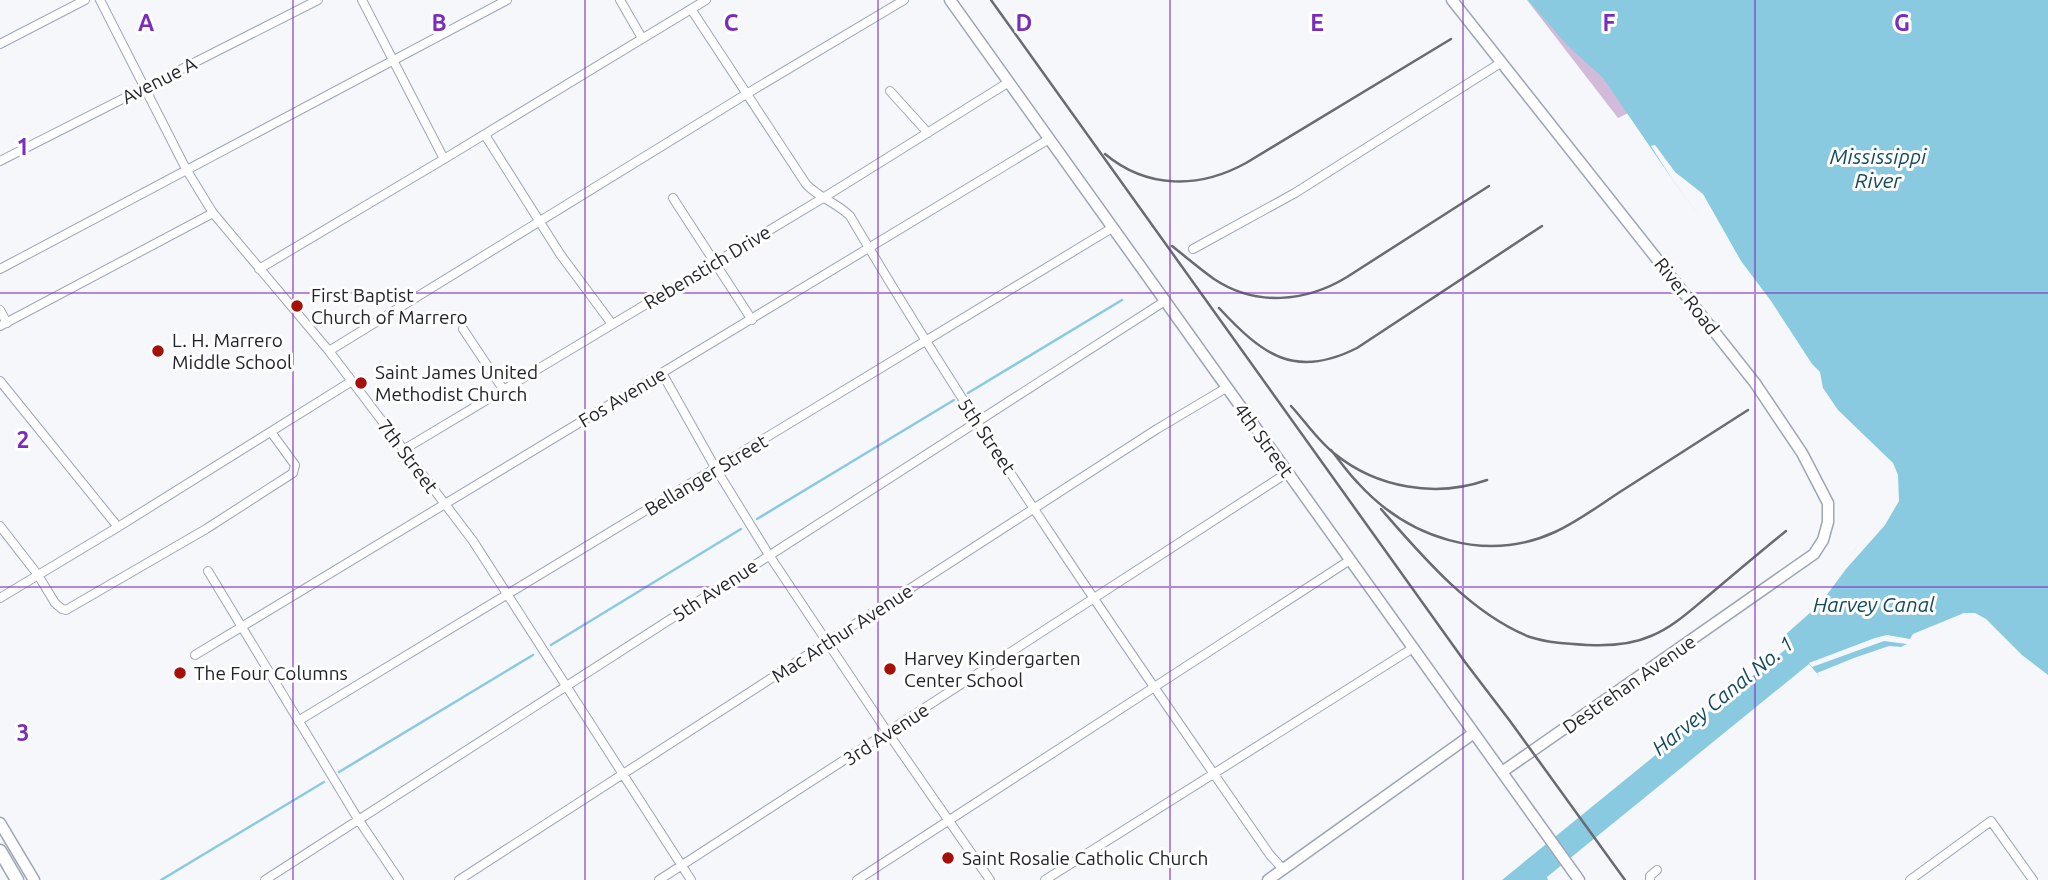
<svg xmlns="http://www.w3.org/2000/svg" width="2048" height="880" viewBox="0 0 2048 880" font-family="Ubuntu,sans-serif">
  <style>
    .green { fill: #d2bad9 }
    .water { fill: #8acae1 }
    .pier { fill: #f5f7fb }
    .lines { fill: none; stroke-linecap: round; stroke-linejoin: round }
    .stream { stroke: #8acae1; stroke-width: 2.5 }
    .minor-casing { stroke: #9ea5b8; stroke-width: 10 }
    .major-casing { stroke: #9ea5b8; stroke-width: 13 }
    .highway-casing { stroke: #9ea5b8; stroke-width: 15 }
    .minor { stroke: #fff; stroke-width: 8 }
    .major { stroke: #fff; stroke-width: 10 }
    .highway { stroke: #fff; stroke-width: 12 }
    .rail { stroke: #686b71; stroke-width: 2.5 }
    .grid { fill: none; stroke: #7b2cbf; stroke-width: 2; stroke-opacity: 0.55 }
    .poi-dot { fill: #a51108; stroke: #fff; stroke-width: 2.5 }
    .labels { text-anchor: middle; stroke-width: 6; stroke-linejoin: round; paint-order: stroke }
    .street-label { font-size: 19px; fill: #21242b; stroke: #fff }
    .poi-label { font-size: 19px; fill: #21242b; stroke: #fff; text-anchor: start }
    .water-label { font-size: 21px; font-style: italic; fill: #134a5b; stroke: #fff }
    .grid-label { font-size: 23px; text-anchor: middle; font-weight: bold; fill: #7b2cbf; stroke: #fff; stroke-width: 6; stroke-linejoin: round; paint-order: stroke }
  </style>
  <rect width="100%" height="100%" fill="#f5f7fb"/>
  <!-- green -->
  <path class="green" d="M1527,0H1544L1639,108L1618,118Z"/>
  <!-- water -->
  <path class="water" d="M1528,0H2048V684L1991,627L1971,616L1910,640L1906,648L1890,651L1820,677L1809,664L1547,877L1548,880H1502L1792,644L1782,631L1817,601L1892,499L1885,463L1843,420L1790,339L1672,179L1603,78L1567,45Z"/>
  <!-- pier -->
  <path class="pier" d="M1655,145L1675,172L1703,194L1741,261L1771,301L1812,364L1820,372L1823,388L1838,410L1893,463L1898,475L1899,501L1885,525L1846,569L1820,604L1785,635L1780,629L1814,599L1855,549L1888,498L1882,464L1865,444L1840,422L1756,295L1672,179L1651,146Z
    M1964,613H1975L1986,619L2022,655L2048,675V687L2027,671L1989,629L1971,620L1913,642L1909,650L1820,677L1817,673L1854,658L1889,646L1901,647L1907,644L1884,641L1812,667L1809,663L1875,638L1887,635L1910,639L1913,634Z"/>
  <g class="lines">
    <!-- stream -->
    <path class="stream" d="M968,393L1122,300
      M757,519L954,400
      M551,645L741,529
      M339,772L533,655
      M161,880L324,782"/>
    <!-- minor casing -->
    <g class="minor-casing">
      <path id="minor" d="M100,0L186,169L213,213L329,351L473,541L691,880
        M362,0L444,159
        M620,0L642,38
        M691,9L806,184C819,198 836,202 850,216C980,436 1125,646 1270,855L1283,869
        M0,44L85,0
        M890,91L928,133
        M485,135L560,254L612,324
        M0,161L318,0
        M673,198L752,320
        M1193,249L1295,193L1502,62
        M0,269L507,0
        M259,269L444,159L706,0
        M0,310L7,323
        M0,326L213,213
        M463,329L503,389
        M329,351L748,93L904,0
        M662,373L716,469L769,555L888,733L990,880
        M0,381L118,527
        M403,450L823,198L1009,82
        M0,526L38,575L55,603L62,609L66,610L206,529L293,473L295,465L271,432
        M208,571L358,819L399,880
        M0,598L118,527L352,381
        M195,655L1049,139
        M298,721L1112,228
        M265,880L1165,301
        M459,880L1157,429L1226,388
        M659,880L1287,473
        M857,880L1350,560
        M1045,880L1413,648
        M1650,880V876L1657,870
        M1910,880L1991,821L2033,880"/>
    </g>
    <!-- major casing -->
    <g class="major-casing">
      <path id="major" d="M950,0L1579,880
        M1452,0L1755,383L1802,453L1828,503V522L1823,540L1814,554L1502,772
        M0,823L34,880
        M1268,880L1474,733"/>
    </g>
    <!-- highway casing -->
    <g class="highway-casing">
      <path id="highway" d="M0,851L17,880"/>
    </g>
    <!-- minor -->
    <use href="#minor" class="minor"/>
    <!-- major -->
    <use href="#major" class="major"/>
    <!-- highway -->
    <use href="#highway" class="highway"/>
    <!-- rail -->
    <path class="rail" d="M991,0L1465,662L1510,721L1625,880
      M1105,154C1147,189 1199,189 1246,163L1451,39
      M1172,246C1186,257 1200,269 1214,279C1256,307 1306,302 1347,277L1489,186
      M1219,308C1262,354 1294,380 1357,348L1542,226
      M1291,406C1305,421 1318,441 1335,454C1377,488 1436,498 1487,480
      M1331,450C1340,461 1348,473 1358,483C1408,538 1485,564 1555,532C1579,521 1601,504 1623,490C1664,464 1706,437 1748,410
      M1381,509C1422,556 1471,614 1530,637C1548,643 1569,644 1588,645C1608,646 1633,644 1651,636C1673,627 1691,610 1708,596C1734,574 1760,552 1786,531"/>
  </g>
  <!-- grid -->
  <path class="grid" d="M293,0V880M585,0V880M878,0V880M1170,0V880M1463,0V880M1755,0V880M0,293H2048M0,587H2048"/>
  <!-- markers -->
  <g class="poi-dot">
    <circle cx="297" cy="306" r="7"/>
    <circle cx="158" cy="351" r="7"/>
    <circle cx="361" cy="383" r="7"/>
    <circle cx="890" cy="669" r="7"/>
    <circle cx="180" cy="673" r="7"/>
    <circle cx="948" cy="858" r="7"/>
  </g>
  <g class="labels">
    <!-- street labels -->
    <g class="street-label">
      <text transform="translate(159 80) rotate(-27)" y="7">Avenue A</text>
      <text transform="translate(707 267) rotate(-31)" y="7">Rebenstich Drive</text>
      <text transform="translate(1687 296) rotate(52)" y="7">River Road</text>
      <text transform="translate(622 397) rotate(-31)" y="7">Fos Avenue</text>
      <text transform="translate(987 436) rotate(56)" y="7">5th Street</text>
      <text transform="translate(1264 440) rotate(54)" y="7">4th Street</text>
      <text transform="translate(408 456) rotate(53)" y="7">7th Street</text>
      <text transform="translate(706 475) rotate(-31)" y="7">Bellanger Street</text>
      <text transform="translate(715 590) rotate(-33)" y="7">5th Avenue</text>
      <text transform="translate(842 633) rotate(-33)" y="7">Mac Arthur Avenue</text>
      <text transform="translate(1629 684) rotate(-35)" y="7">Destrehan Avenue</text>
      <text transform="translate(886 734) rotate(-33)" y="7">3rd Avenue</text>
    </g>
    <!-- poi labels -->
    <g class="poi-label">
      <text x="311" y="302">First Baptist<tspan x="311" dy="22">Church of Marrero</tspan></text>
      <text x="172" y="347">L. H. Marrero<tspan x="172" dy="22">Middle School</tspan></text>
      <text x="375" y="379">Saint James United<tspan x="375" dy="22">Methodist Church</tspan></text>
      <text x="904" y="665">Harvey Kindergarten<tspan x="904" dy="22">Center School</tspan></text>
      <text x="194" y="680">The Four Columns</text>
      <text x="962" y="865">Saint Rosalie Catholic Church</text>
    </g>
    <!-- water labels -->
    <g class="water-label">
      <text x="1878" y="164">Mississippi<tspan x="1878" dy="24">River</tspan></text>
      <text x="1874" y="612">Harvey Canal</text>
      <text transform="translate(1723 696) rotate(-39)" y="7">Harvey Canal No. 1</text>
    </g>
  </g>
  <g class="grid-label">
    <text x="146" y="31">A</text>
    <text x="439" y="31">B</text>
    <text x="731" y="31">C</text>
    <text x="1024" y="31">D</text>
    <text x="1317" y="31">E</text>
    <text x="1609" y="31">F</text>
    <text x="1902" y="31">G</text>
    <text x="23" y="155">1</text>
    <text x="23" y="448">2</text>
    <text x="23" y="741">3</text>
  </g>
</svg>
